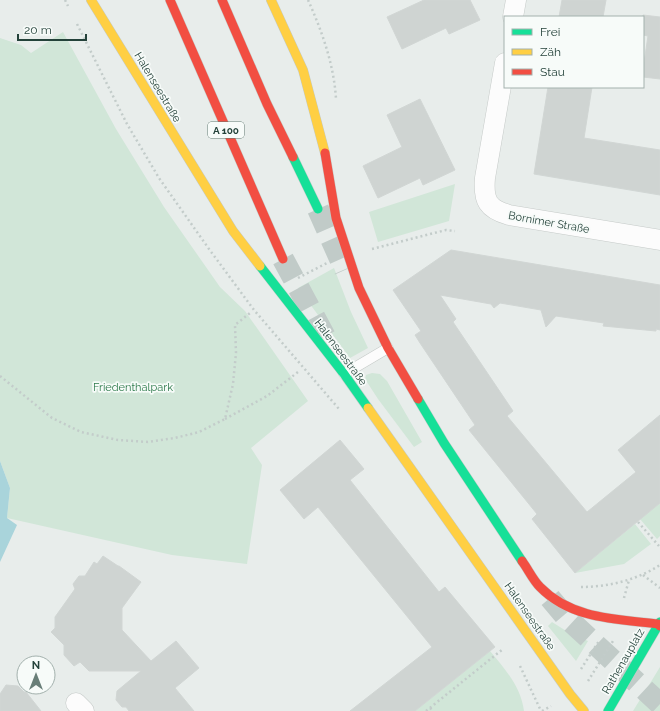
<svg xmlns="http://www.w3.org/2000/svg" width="660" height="711" viewBox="0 0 660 711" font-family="Raleway,sans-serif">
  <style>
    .green { fill: #d1e6d8 }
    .water { fill: #a9d4db }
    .building { fill: #cfd4d2; stroke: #d1d6d4 }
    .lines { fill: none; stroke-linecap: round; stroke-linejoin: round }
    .highway-tunnel { stroke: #c1cbc8; stroke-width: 22; stroke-dasharray: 22 11; stroke-linecap: butt }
    .lane-casing { stroke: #c5cac8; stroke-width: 11 }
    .street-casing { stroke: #c5cac8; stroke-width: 21 }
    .fast-casing { stroke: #c3cbc8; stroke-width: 10 }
    .slow-casing { stroke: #c3cbc8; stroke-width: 10 }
    .jam-casing { stroke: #c3cbc8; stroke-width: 10 }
    .path { stroke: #c3ccca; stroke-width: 2.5; stroke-dasharray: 2 3; stroke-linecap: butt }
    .lane { stroke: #fcfcfc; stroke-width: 10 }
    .street { stroke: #fcfcfc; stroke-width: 20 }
    .fast { stroke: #16e098; stroke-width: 9 }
    .slow { stroke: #ffcf43; stroke-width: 9 }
    .jam { stroke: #f24e42; stroke-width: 9 }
    .labels { text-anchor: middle; stroke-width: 3.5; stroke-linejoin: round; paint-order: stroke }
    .shield { fill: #f7fbf9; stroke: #637a73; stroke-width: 1 }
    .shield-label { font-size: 10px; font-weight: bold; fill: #24423a }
    .street-label { font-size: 11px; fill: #24423a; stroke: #f7fbf9 }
    .park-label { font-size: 11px; fill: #2d7a4b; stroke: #f7fbf9 }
  </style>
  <rect width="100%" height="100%" fill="#e8edeb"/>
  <!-- green -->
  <path class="green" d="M63,32L116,129L164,207L220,287L245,311L308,401L251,448L262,465L247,564L172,555L7,518L10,488L0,461V38L21,45L31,53Z
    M455,184L449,221L378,242L369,212Z
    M334,268L351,312L368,348L350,358L298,288Z
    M372,373L380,374L387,381L422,442L414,447L378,399L365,379L366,375Z
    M660,503V536L657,539L640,519Z
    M635,524L651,544L624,564L575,573Z
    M552,622L571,634L588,641L576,661L548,626Z
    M490,651C505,669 521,687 524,711H415Z
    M660,667V711H633Z"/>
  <!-- water -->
  <path class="water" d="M0,461L10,488L7,518L17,525L0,562Z"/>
  <!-- building -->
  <path class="building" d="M424,0H470L480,20L449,34L446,28L402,49L387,17Z
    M562,0H606L603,17H559Z
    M643,15L660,17V79L643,77V69L648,36L643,35Z
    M548,87H592L584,138L660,150V195L534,174Z
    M420,99L455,170L423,185L420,178L378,198L363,166L402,147L387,115Z
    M451,250L660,285V330L656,329V331L603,326L604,323L556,316L546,327L541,310L500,303L494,308L491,304L440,295L456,319L453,322L513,411L507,416L587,512L636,472L618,450L660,415V503L575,573L532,519L537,514L469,430L475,425L420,343L415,335L421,331L393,290Z
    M340,440L364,469L350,480L439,592L445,587L495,647L415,711H350L432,647L318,507L304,519L280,490Z
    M103,556L118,566H119L141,582L122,608V630L151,661L176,641L199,668L175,688L194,711H129L126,707H122L116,700L117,691L141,671H89L80,662L74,666L64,655V645L51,632L55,628V617L75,589L73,584L79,576H85L94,562L97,564Z
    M6,685L18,686L24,692H26L41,711H0V694Z"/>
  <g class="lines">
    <!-- highway-tunnel -->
    <path class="highway-tunnel" d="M318,209L345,270
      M283,259L330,346
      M550,598L567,618L660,704"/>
    <!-- lane casing -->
    <g class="lane-casing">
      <path id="lane" d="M344,374L388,348"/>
    </g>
    <!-- street casing -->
    <g class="street-casing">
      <path id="street" d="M513,17L516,0
        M505,63L485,178C483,201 488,209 509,215L660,240
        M76,703L84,711"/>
    </g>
    <!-- fast casing -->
    <g class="fast-casing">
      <path id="fast" d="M293,157L318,209
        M260,266L344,374L368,408
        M418,399L444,443L522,561
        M608,711L660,622"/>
    </g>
    <!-- slow casing -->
    <g class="slow-casing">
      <path id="slow" d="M91,0L233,231L260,266
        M271,0L303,70L325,153
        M368,408L570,694L584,711"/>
    </g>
    <!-- jam casing -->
    <g class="jam-casing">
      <path id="jam" d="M170,0L283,259
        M222,0L267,104L293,157
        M325,153L336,218L359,288L388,348L418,399
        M522,561C528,569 533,580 540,587C571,619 616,619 658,624L660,626"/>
    </g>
    <!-- path -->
    <path class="path" d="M65,0L68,6
      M308,0C322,31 334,65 336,99
      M77,24L127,124L159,178L209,249L254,310L339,409
      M372,249L446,230L455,231
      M298,278L327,263
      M0,376L52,418L81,432L118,440L148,442L175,438L199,432L225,419L233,384L236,353L235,325L250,313
      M225,419L267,396L298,372
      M638,522L659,546
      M643,575L660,588
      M581,587C608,587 637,580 660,565
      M624,598L629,580
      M520,666L541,711
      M581,669L599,641
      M588,681L613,641
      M430,708L434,711
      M426,711L503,649
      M542,711L551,706"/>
    <!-- lane -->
    <use href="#lane" class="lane"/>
    <!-- street -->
    <use href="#street" class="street"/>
    <!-- fast -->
    <use href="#fast" class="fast"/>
    <!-- slow -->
    <use href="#slow" class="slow"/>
    <!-- jam -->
    <use href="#jam" class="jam"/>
  </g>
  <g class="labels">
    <!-- shield labels -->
    <rect class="shield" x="208" y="122" width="36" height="16" rx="3"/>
    <g class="shield-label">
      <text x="226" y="134">A 100</text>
    </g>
    <!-- street labels -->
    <g class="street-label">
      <text transform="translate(158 87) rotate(59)" y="4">Halenseestraße</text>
      <text transform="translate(549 222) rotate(10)" y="4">Bornimer Straße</text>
      <text transform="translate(341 352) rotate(53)" y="4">Halenseestraße</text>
      <text transform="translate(530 616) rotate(55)" y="4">Halenseestraße</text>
      <text transform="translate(623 661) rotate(-60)" y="4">Rathenauplatz</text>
    </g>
    <!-- park labels -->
    <g class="park-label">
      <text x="133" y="391">Friedenthalpark</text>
    </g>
  </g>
  <!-- legend -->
  <rect x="504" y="16" width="140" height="72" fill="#f7fbf9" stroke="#a3b1ad"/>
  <rect x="512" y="29" width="20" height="6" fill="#16e098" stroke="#a3b1ad"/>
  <text x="540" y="36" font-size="12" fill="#24423a">Frei</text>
  <rect x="512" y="49" width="20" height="6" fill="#ffcf43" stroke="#a3b1ad"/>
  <text x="540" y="56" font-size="12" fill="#24423a">Zäh</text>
  <rect x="512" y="69" width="20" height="6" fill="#f24e42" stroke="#a3b1ad"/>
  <text x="540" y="76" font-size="12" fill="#24423a">Stau</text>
  <!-- north arrow -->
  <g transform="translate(36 675)"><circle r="19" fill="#f7fbf9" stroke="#a3b1ad"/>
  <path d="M0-3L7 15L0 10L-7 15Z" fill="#697e78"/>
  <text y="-6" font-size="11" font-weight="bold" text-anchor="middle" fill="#24423a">N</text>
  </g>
  <!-- scale -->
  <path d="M18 34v6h68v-6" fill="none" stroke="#24423a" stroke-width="2"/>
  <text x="24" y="34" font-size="12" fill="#24423a" stroke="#f7fbf9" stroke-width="3" paint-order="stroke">20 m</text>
</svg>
